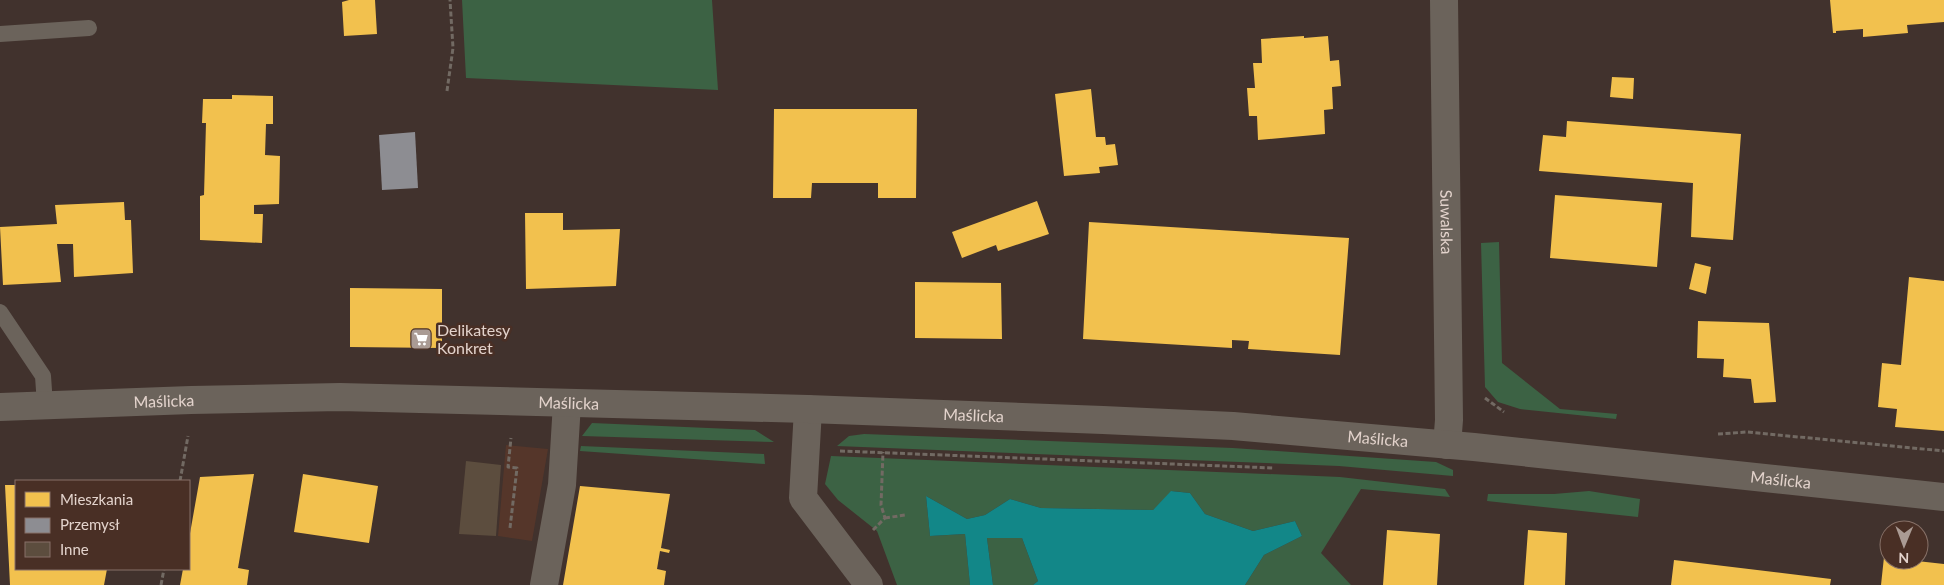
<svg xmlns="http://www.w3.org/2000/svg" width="1944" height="585" viewBox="0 0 1944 585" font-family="Lato,sans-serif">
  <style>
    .built { fill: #55362a }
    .green { fill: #3c6244 }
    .water { fill: #128788 }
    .homes { fill: #f2c14e }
    .industry { fill: #8d8d92 }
    .building { fill: #5c4d3e }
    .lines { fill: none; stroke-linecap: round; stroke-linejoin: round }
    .path { stroke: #726a63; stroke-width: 3; stroke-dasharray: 5 2.5; stroke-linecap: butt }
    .service { stroke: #6b635b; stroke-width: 16 }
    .minor { stroke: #6b635b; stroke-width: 28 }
    .tertiary { stroke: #6b635b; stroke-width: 28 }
    .labels { text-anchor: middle; stroke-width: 5; stroke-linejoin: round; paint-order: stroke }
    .street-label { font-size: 16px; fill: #e3d3cc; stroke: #492f25 }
    .poi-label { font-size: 16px; fill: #e3d3cc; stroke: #492f25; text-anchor: start }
  </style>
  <rect width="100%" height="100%" fill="#41322d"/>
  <!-- built -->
  <path class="built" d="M506,445L548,449L532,541L498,536Z"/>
  <!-- green -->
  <path class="green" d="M462,0H712L718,90L466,78Z
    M1499,242L1502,363L1560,409L1617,414L1616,419L1520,409L1498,402L1485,387L1481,243Z
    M592,423L755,430L774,442L582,436Z
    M864,434L1233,448L1436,462L1453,470V476L1339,466L837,446L849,436Z
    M581,446L764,454L765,464L580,451Z
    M831,456L1340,477L1445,489L1450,497L1361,489L1321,553L1351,585H1245L1264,555L1302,536L1295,521L1253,531L1205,514L1190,493L1172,491L1153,510L1041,508L1010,499L985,515L967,519L926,496L930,536L965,534L970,585H897L877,531L838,500L825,484Z
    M1589,491L1640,499L1638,517L1487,501L1488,494H1554Z
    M987,538H1022L1038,581L1033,585H993Z"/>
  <!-- water -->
  <path class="water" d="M1171,491L1190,493L1205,514L1253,531L1295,521L1302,536L1264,555L1245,585H1033L1038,581L1022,538H987L993,585H970L965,534L930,536L926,496L967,519L985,515L1010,499L1041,508L1153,510Z"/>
  <!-- homes -->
  <path class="homes" d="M349,0H375L377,34L344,36L342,2Z
    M1830,0H1944V22L1907,25L1908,33L1863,37V29L1836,31V33H1833Z
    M1304,36V38L1328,36L1330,61L1339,60L1341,86L1332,87L1333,109L1324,110L1325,134L1258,140L1257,116H1249L1247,88H1255L1253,63H1262L1261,39Z
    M1612,77L1634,78L1633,99L1610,97Z
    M1091,89L1096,137H1105L1106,145L1115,144L1118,165L1099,167L1100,173L1064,176L1055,94Z
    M232,95L273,96V124H266L265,155L280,156L279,204L254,205V214H263L262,243L200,240V196L204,195L206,123H202L203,99H232Z
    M774,109H917L916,198H878V183H812L811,198H773Z
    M1567,121L1741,134L1733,240L1691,237L1693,183L1539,171L1543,135L1566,137Z
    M1555,195L1662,203L1657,267L1550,258Z
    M1037,201L1049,234L998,251L996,245L962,258L952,232Z
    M124,202L125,220H131L133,273L74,277L73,244H57L61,282L3,285L0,227L57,224L55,205Z
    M525,213H563V230L620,229L616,286L526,289Z
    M1089,222L1349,238L1340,355L1248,349L1249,341L1232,340V348L1083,339Z
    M1695,263L1711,267L1706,294L1689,289Z
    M1909,277L1944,281V431L1895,427L1897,409L1878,407L1882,363L1901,365Z
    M915,282L1001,283L1002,339L915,338Z
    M350,288L442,289V348L350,347Z
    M1698,321L1769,323L1776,402L1754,403L1751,379L1723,377L1724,359L1697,358Z
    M254,474L238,568L249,570L247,585H180L183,569H189V539L200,477Z
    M303,474L378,486L369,543L294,532Z
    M5,485H16V569H107L104,585H10Z
    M580,486L670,494L661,548L670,550L669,553L660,551L657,569L666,571L664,585H563Z
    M1387,530L1440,534L1437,585H1383Z
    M1528,530L1567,533L1565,585H1524Z
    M1884,557L1889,558V560H1908L1944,564V585H1881Z
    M1674,560L1831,579L1830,585H1671Z"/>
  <!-- industry -->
  <path class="industry" d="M415,132L418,188L382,190L379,135Z"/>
  <!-- building -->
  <path class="building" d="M466,461L501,465L496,536L459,534Z"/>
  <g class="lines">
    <!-- path -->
    <path class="path" d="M447,91L453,48L450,0
      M1485,398L1504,412
      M1718,434L1747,432L1944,451
      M840,451L1274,468
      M180,481L188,436
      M885,518L905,515
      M510,528L517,468L508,467L511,438
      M873,530L885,518L881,505L883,452
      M161,585L164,569"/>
    <!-- service -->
    <path class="service" d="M0,34L89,28
      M0,312L43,376L45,405"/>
    <!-- minor -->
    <g class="minor">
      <path id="s1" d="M1444,0L1449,420L1447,445"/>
      <path d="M808,409L803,498L869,585"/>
      <path d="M544,585L562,485L567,403"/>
    </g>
    <!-- tertiary -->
    <path class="tertiary" id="s2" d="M0,407L191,400L340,397L808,409L1103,420L1233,426L1474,447L1944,497"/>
  </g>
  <!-- icons -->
  <defs>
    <g id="supermarket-square" transform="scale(1.125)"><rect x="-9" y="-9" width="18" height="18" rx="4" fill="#aa9b94" stroke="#492f25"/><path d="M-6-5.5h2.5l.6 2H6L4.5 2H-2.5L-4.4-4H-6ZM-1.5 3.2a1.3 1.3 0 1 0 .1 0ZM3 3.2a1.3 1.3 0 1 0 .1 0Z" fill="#fff"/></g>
  </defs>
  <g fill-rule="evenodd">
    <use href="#supermarket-square" x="421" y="339"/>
  </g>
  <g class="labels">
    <!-- street labels -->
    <g class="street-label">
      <text dy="6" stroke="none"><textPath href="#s1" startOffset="222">Suwalska</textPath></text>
      <text dy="6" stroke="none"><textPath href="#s2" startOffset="164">Maślicka</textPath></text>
      <text dy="6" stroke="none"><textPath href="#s2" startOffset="569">Maślicka</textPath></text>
      <text dy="6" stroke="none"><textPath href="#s2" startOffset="974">Maślicka</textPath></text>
      <text dy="6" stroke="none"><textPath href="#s2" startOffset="1379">Maślicka</textPath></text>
      <text dy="6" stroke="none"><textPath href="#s2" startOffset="1784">Maślicka</textPath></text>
    </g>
    <!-- poi labels -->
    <g class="poi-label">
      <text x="437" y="336">Delikatesy<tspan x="437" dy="18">Konkret</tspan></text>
    </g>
  </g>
  <!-- legend -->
  <rect x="15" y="480" width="175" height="90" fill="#492f25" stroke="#877168"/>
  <rect x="25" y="492" width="25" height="15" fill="#f2c14e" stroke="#877168"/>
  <text x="60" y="505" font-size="15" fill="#e3d3cc">Mieszkania</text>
  <rect x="25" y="518" width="25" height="15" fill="#8d8d92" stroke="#877168"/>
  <text x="60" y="530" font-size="15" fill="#e3d3cc">Przemysł</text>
  <rect x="25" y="542" width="25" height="15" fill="#5c4d3e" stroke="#877168"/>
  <text x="60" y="555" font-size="15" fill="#e3d3cc">Inne</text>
  <!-- north arrow -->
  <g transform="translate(1904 545) rotate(181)"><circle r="24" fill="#492f25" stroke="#877168"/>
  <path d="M0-4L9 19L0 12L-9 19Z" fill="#aa9b94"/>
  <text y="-8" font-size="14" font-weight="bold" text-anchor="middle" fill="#e3d3cc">N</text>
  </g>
</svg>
